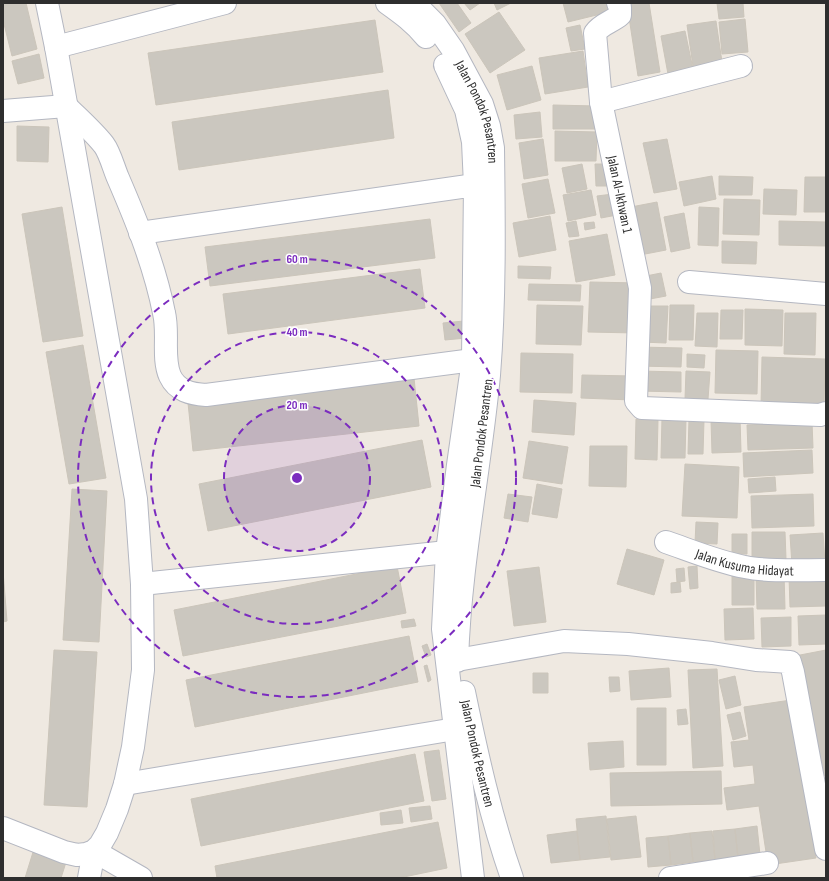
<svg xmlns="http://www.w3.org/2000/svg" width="829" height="881" viewBox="0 0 829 881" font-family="'Sofia Sans Condensed',sans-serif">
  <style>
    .building { fill: #cbc7bf; stroke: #cbc5ba }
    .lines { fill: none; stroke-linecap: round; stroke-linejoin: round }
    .minor-casing { stroke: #b4b7c1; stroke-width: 24 }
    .minor { stroke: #fff; stroke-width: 22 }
    .ring { fill: none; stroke: #7b2cbf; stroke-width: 2; stroke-dasharray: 7 5 }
    .labels { text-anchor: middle; stroke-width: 3; stroke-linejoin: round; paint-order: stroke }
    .street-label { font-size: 14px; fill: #2e2e2e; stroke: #fff }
    .centre { fill: #7b2cbf; stroke: #fff; stroke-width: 2 }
    .ring-label { font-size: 12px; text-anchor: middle; font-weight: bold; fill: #7b2cbf; stroke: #fff; stroke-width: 3; stroke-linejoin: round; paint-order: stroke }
  </style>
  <rect width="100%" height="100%" fill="#efe9e1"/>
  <!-- building -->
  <path class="building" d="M3,3H26L37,49L12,56L3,20Z
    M439,3H457L471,23L459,32Z
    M464,3H480L470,10Z
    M494,3H511L497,10Z
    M563,3H606L609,12L568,22Z
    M636,3H649L660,72L638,76L627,4Z
    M717,3H743L744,17L719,19Z
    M499,12L525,50L490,73L465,34Z
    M745,19L748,52L722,54L719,22Z
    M375,20L383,72L156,105L148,53Z
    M716,21L722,62L693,66L687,25Z
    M580,25L585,49L571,51L566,28Z
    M685,31L693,69L668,74L661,36Z
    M583,51L588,87L545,94L539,58Z
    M39,54L44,78L18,84L12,61Z
    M532,66L541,100L507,110L497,75Z
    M388,90L394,138L179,170L172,122Z
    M553,105L596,106V129H553Z
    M540,112L542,137L516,139L514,115Z
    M17,126L49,127L48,162L17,161Z
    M555,131L597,132L596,161H555Z
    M543,139L548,175L524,179L519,143Z
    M667,139L677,189L654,193L643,143Z
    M582,164L587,189L567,193L562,168Z
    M595,164H609V186H596Z
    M712,176L716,199L684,206L679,182Z
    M719,176L753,177L752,195H719Z
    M805,177H826V212H804Z
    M548,179L555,213L528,218L522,184Z
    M764,189L797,190L796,215L763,214Z
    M591,190L596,215L568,221L563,195Z
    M613,194L617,215L601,218L597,196Z
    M724,199L760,200L759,235L723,234Z
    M657,202L666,250L640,255L631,207Z
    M62,207L83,336L43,342L22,214Z
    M699,207L719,208L718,246L698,245Z
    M684,213L690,248L671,252L664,217Z
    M550,216L556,250L519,257L513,223Z
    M430,219L435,258L210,286L205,247Z
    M576,221L579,236L569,237L566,223Z
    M779,221L826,222V246L779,245Z
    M594,222L595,228L585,230L584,223Z
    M607,234L615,275L576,282L569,241Z
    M722,241L757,242L756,264L722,263Z
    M518,266L551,267L550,279L518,278Z
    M420,269L425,308L228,334L223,294Z
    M661,273L666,296L650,299L646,276Z
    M590,282L638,283L636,333L588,332Z
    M529,284L581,285L580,301L528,300Z
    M537,305L583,306L581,345L536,344Z
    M670,305H694L693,340H669Z
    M642,306H668L666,343L641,342Z
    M745,309L783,310L782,346L745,345Z
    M721,310H743L742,339H720Z
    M697,313H718L717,347L695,346Z
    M785,313H816L815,355L784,354Z
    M464,321L466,338L445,340L443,323Z
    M83,345L106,478L69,484L46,352Z
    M639,347L682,348L681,367L638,366Z
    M716,350L758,351L757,394L715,393Z
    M521,353L573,354L572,393L520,392Z
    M687,354L705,355L704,368L687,367Z
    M762,357L825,359L824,409L761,407Z
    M640,371L681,372V392L639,391Z
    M686,371L710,372L708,399H685Z
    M582,375L633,376L632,400L581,398Z
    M414,378L419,426L193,451L188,403Z
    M534,400L576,403L574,435L532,432Z
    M662,418L686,419L685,458H661Z
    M740,418L741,452L712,453L711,420Z
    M636,419L658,420L657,460L635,459Z
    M689,419L704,420L703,454H688Z
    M812,422L813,448L748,450L747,425Z
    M422,440L431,487L208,531L199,484Z
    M529,441L568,447L562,484L523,478Z
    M590,446H627L626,487L589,486Z
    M812,450L813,473L744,477L743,453Z
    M685,464L739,467L737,518L682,516Z
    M775,477L776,491L749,493L748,479Z
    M537,484L562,489L557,518L532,514Z
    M72,489L107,491L99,642L63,640Z
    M508,494L532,497L528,522L504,518Z
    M813,494L814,526L752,528L751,496Z
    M696,522L718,523L717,544L695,543Z
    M752,532H785L786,559H752Z
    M823,533L825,563L792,565L790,535Z
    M732,534H747V554H732Z
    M627,549L664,560L654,595L617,584Z
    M397,566L406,613L183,656L174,610Z
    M697,566L698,588L690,589L688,567Z
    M539,567L546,622L514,626L507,571Z
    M684,568L685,581L677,582L676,569Z
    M3,571L7,621L3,622Z
    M732,572H754V605H732Z
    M784,574L785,609H757L756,575Z
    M826,575V606L790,607L789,576Z
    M680,582L681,592L671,593V583Z
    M753,608L754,639L725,640L724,609Z
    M826,615V644L799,645L798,616Z
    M791,617V646L762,647L761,618Z
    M414,619L416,626L402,628L401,621Z
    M409,636L418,682L195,727L186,680Z
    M427,644L431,655L426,657L422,646Z
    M54,650L97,652L87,807L44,805Z
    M826,650V775L819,777L795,656Z
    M427,665L431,680L428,682L424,666Z
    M669,668L671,697L631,700L629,671Z
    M717,669L723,766L693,768L688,670Z
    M533,673H548V693H533Z
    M735,676L741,705L726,709L719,680Z
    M609,677H619L620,691L610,692Z
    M791,700L816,858L768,865L759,806L727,810L724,788L755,784L753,765L734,767L731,742L749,740L744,707Z
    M637,708H666V765H637Z
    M686,709L688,724L678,725L677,710Z
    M740,712L746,736L733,740L727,715Z
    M623,741L624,767L590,770L588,743Z
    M439,750L446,799L432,801L424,752Z
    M415,754L424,801L201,846L191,799Z
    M721,771L722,804L611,806L610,773Z
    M430,806L432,819L411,822L409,808Z
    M401,810L403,823L381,825L380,813Z
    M606,816L610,857L580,860L576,819Z
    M636,816L641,857L611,860L607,819Z
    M438,822L447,868L399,878H217L215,866Z
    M757,826L760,855L738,858L735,829Z
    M735,829L738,858L715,860L713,831Z
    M577,831L580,860L551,863L547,835Z
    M712,831L715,860L693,862L690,833Z
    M690,833L693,862L671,865L668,836Z
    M668,836L671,865L648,867L646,838Z
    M34,849L67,859L61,878H25Z"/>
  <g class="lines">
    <!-- minor casing -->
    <g class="minor-casing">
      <g id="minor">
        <path d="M387,3C401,13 415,23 426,37"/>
        <path id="s1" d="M414,3L435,24L453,50L482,104L489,126L493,148C494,223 495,300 489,375C480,470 460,564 457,661"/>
        <path id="s2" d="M618,3L620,7V15C612,22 601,24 595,33L601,102L640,288L636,401L642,408L820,415L826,413"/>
        <path d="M56,47L225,3"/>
        <path d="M445,65L466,110L473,142L475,185"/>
        <path d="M601,102L741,66"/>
        <path d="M3,111L66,106C78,118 93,131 104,145C110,153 114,169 118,178C137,222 155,267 164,313C169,333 162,358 170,376C177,391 191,394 206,395L473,360"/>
        <path d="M140,233L475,185L473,360L458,465L447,552L443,629L473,878"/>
        <path d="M689,282L826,294"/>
        <path id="s3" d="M666,542C692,551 718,562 745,567C769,572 801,570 826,570"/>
        <path d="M142,584L447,552"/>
        <path d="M457,660L564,641L628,644L712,653L756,660L790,662L793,672L826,849"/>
        <path id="s4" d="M464,692C477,755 491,818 512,878"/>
        <path d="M125,784L455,729"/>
        <path d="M3,828L64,852L77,855L86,854L94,851L100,845L107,833L117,809L125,784L133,747L143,670L142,584L136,499L56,47L47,3"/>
        <path d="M89,878L94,851L141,878"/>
        <path d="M670,878L767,863"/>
      </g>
    </g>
    <!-- minor -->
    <use href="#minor" class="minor"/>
  </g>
  <!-- distance rings -->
  <circle cx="297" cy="478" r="73" fill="#7b2cbf" fill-opacity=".12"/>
  <g class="ring">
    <circle cx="297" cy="478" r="73"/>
    <circle cx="297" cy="478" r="146"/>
    <circle cx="297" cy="478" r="219"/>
  </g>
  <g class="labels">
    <!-- street labels -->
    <g class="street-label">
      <text dy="5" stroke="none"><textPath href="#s1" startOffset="129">Jalan Pondok Pesantren</textPath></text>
      <text dy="5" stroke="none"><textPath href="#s2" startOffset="207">Jalan Al-Ikhwan 1</textPath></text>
      <text transform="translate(481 433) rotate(-83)" y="5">Jalan Pondok Pesantren</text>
      <text dy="5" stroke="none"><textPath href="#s3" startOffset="82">Jalan Kusuma Hidayat</textPath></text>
      <text dy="5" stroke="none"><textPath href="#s4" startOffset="63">Jalan Pondok Pesantren</textPath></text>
    </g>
  </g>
  <circle cx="297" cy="478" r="6" class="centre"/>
  <g class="ring-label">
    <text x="297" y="263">60 m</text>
    <text x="297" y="336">40 m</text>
    <text x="297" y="409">20 m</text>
  </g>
  <!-- border -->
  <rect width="829" height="881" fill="none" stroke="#2e2e2e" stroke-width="8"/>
</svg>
